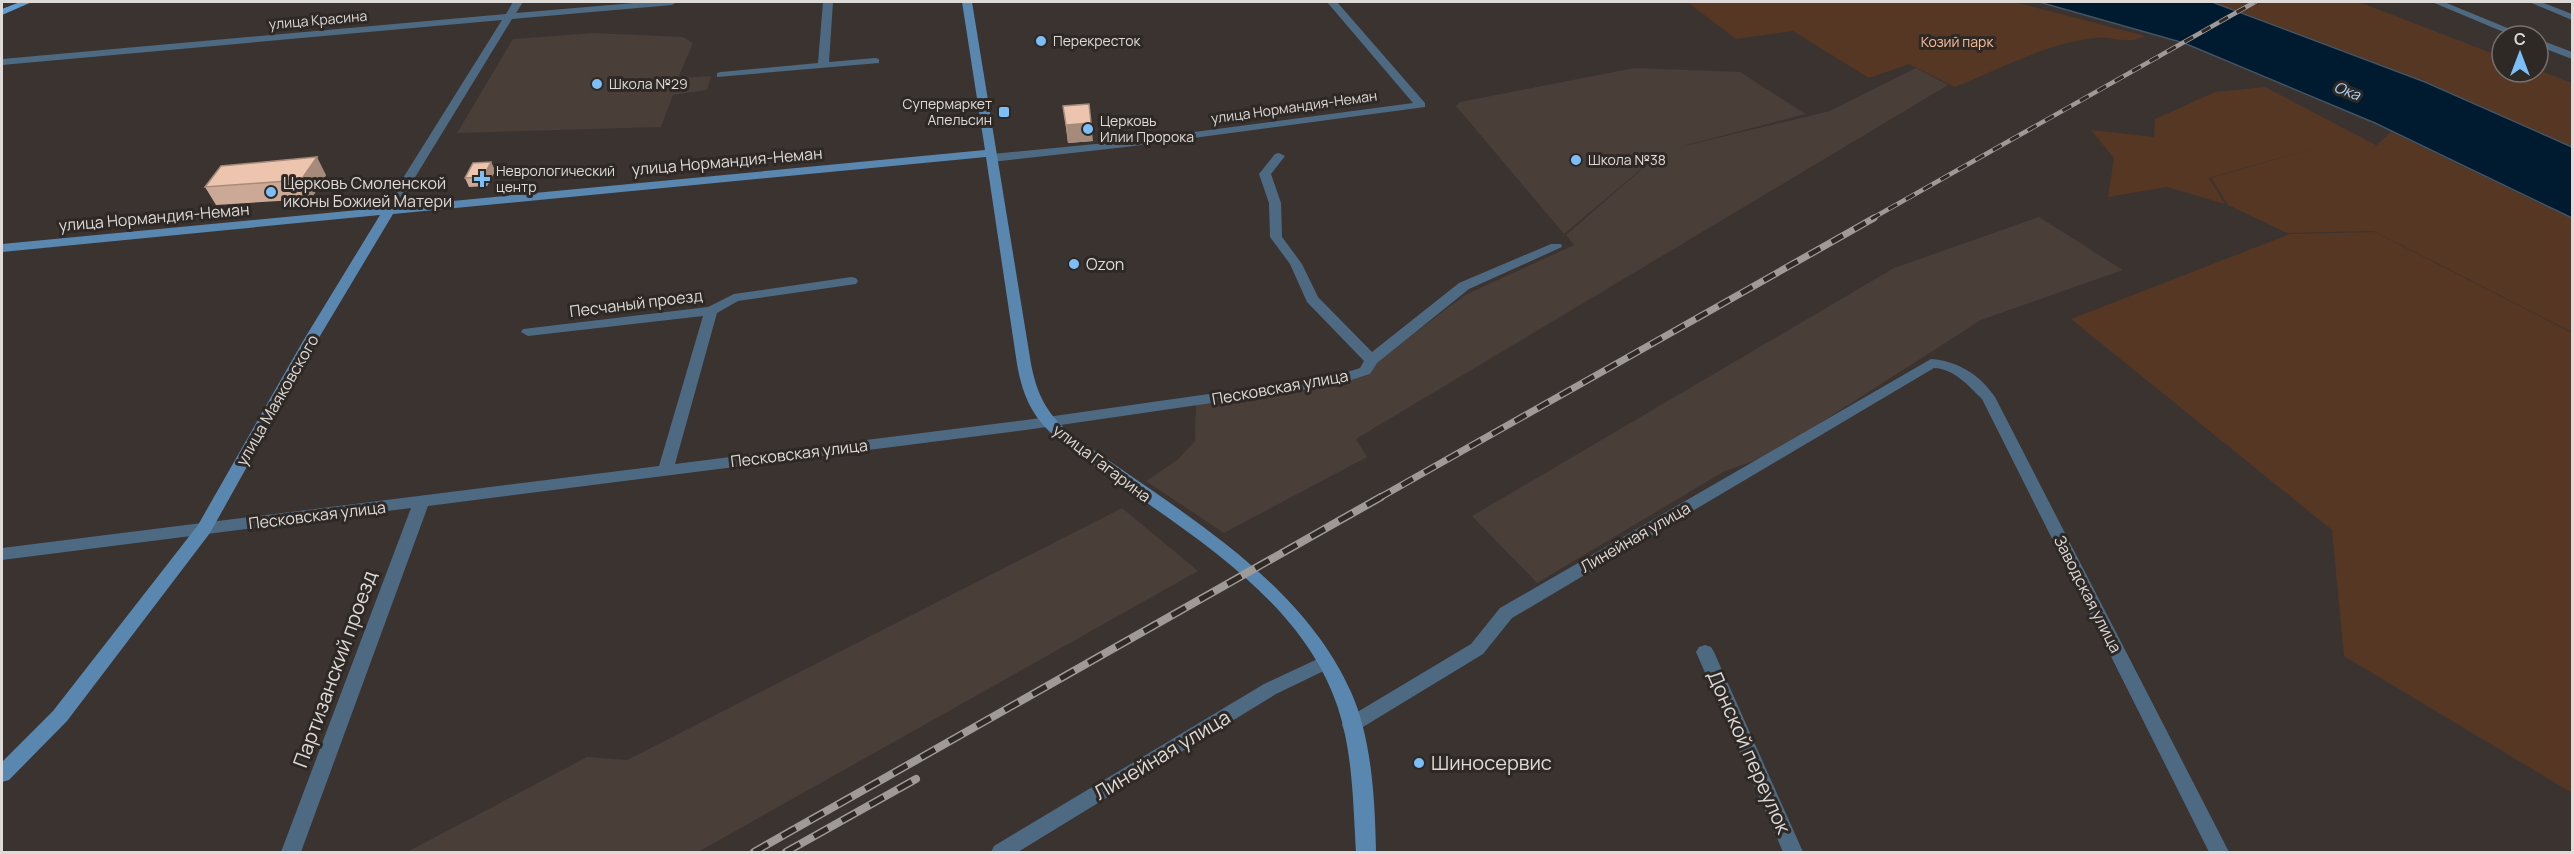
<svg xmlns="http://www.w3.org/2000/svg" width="2574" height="854" viewBox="0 0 2574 854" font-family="Manrope,sans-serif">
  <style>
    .built { fill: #493e38 }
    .green { fill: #563724 }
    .water { fill: #001a30; stroke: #435462; stroke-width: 1.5 }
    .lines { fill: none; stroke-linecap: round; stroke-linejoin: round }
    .street { fill: #4e6a83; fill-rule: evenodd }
    .secondary { fill: #5a87af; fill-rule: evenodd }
    .primary { fill: #629dd1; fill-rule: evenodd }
    .rail-far2-casing { stroke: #9f9a98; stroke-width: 4.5 }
    .rail-far1-casing { stroke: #9f9a98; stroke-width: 7 }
    .rail-casing { stroke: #9f9a98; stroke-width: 8 }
    .rail-far2 { stroke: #2f2926; stroke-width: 3; stroke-dasharray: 10; stroke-linecap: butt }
    .rail-far1 { stroke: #2f2926; stroke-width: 4.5; stroke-dasharray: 13; stroke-linecap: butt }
    .rail { stroke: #2f2926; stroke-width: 5; stroke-dasharray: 16; stroke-linecap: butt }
    .wall { fill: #cca996 }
    .shaded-wall { fill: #a68a7a }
    .building { fill: #edc5ae; stroke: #a68a7a; stroke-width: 1.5 }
    .poi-dot { fill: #7bbef8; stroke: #2f2926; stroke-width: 2 }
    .labels { text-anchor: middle; stroke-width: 6; stroke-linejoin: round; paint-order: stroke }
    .far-street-label { font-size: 14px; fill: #dedad8; stroke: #2f2926 }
    .far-poi-label { font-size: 14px; fill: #dedad8; stroke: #2f2926; text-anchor: start }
    .far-park-label { font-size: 14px; fill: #fbbd9a; stroke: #2f2926 }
    .far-water-label { font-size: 15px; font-style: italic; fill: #aad4f9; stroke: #2f2926 }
    .street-label { font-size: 16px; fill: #dedad8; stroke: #2f2926 }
    .poi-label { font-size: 16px; fill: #dedad8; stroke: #2f2926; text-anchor: start }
    .near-street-label { font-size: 20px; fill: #dedad8; stroke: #2f2926 }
    .near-poi-label { font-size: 20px; fill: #dedad8; stroke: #2f2926; text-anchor: start }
  </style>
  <rect width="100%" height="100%" fill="#3a3330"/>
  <!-- built -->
  <path class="built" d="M594,33L683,37L693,43L678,78L711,76L707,90L673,95L661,127L457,133L513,39Z
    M1634,68L1740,72L1806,114L1675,148L1830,111L1916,68L1948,85L1356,439L1367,457L1224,533L1146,481L1177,460L1195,441L1196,402L1291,388H1319L1369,375L1375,363L1465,295L1574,245L1566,235L1665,149L1564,234L1456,106L1460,102Z
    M2039,217L2123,270L1981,320L1770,455L1723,472L1537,583L1472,516L1894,268Z
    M1122,508L1198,571L698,852H407L587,757L627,760Z"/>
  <!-- green -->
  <path class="green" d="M1687,2H2015L2145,36C2130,45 2112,36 2095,38C2047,43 2000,69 1955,87L1909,64L1869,78L1793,31L1736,39Z
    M2213,2H2359L2502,57V72L2538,70L2572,83V147L2425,81Z
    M2265,87L2376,145L2369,152L2391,132L2572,219V332L2374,231L2287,233L2228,205L2211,178L2325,145L2209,178L2225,204L2167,187L2108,197L2114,158L2091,130L2154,137L2155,119L2215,92Z
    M2375,232L2572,333V793L2344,656L2332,530L2071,319L2290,234Z"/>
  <!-- water -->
  <path class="water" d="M2039,2H2212L2425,82L2572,147V218L2375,123L2184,43Z"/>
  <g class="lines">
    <!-- street -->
    <path class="street" d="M513,2H523L516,13L645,2H677L672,5L512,19L395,210L389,214L383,210L502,20L2,65V59L506,14Z
      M823,2H833L829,62L875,58L879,59V63L717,77V73L721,72L818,63Z
      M1327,2H1337L1425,103V107L1126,147L992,162L986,158L992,154L1126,141L1413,103Z
      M2432,2H2444L2527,36H2513Z
      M2529,2H2541L2572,14V20Z
      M2538,39L2572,52V59L2538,46Z
      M1279,153L1285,156L1271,174L1281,203L1282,237L1302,264L1318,297L1372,352L1459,283L1551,244H1561L1562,247L1469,289L1377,363L1370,374L1336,385L1026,430L428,506L301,852H281L411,508L2,560V548L659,466L703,316L528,336L521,332L523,329L708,307L734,294L851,277L856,278L858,281L856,284L738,301L717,313L675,464L1026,420L1335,376L1360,368L1364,361L1307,302L1290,264L1270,237L1269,203L1259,174L1275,154Z
      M1931,359C1958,361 1980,375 1995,397L2229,852H2209L1982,399C1968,385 1954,369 1934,368L1512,618L1483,654L1358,730L1351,733L1344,730L1342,725L1344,720L1471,644L1500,608Z
      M1705,645L1711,647L1714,652L1803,852H1783L1696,652L1699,647Z
      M1326,655L1332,657L1335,662L1332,667L1276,694L1018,852H991L994,846L1264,684Z"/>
    <!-- secondary -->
    <path class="secondary" d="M962,2H972L1031,364C1037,394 1046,413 1070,433C1169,506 1299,575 1351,692C1372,739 1375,801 1376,852H1356C1353,804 1353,754 1338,708C1297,581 1148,513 1051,433C1030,413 1022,392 1017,364L986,157L393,214L317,341L210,533L67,721L9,780L2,782V762L53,711L198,525L303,341L380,215L2,252V244L985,150Z"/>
    <!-- primary -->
    <path class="primary" d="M20,2H32L2,15V9Z"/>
    <!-- rail-far2 casing -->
    <g class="rail-far2-casing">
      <path id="rail-far2" d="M1871,219L2255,2"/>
    </g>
    <!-- rail-far1 casing -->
    <g class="rail-far1-casing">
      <path id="rail-far1" d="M1379,498L1874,218"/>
    </g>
    <!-- rail casing -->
    <g class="rail-casing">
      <path id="rail" d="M754,852L1381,497
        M786,852L916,779"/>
    </g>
    <!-- rail-far2 -->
    <use href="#rail-far2" class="rail-far2"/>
    <!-- rail-far1 -->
    <use href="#rail-far1" class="rail-far1"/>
    <!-- rail -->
    <use href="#rail" class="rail"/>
  </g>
  <!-- wall -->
  <path class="wall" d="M1063,106L1093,141L1068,143Z
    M491,162L495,171L487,186L469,187L465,178Z
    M326,175L311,199L216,205L205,187Z"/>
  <!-- shaded-wall -->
  <path class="shaded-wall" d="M1091,123L1093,141L1068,143L1066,125Z
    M317,157L326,175L311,199L301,180Z
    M491,162L495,171L487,186L483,177Z"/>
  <!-- building -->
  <path class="building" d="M1089,104L1091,123L1066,125L1063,106Z
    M317,157L301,180L205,187L221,166Z
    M491,162L483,177L465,178L473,163Z"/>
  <!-- markers -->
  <g class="poi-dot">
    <circle cx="1041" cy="41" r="6"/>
    <circle cx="597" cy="84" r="6"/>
    <rect x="998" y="106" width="12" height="12" rx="3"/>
    <circle cx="1088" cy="129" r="6"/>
    <circle cx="1576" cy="160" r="6"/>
    <path d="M479 170h6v6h6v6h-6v6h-6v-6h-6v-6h6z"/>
    <circle cx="271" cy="192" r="6"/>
    <circle cx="1074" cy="264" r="6"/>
    <circle cx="1419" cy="763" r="6"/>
  </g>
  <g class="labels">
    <!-- far-street labels -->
    <g class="far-street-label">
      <text transform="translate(318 20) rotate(-5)" y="5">улица Красина</text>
      <text transform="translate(1294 107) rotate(-8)" y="5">улица Нормандия-Неман</text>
    </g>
    <!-- far-poi labels -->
    <g class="far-poi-label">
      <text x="1053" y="46">Перекресток</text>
      <text x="609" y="89">Школа №29</text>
      <text x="992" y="109" text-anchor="end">Супермаркет<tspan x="992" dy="16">Апельсин</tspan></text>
      <text x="1100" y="126">Церковь<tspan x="1100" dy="16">Илии Пророка</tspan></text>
      <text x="1588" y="165">Школа №38</text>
      <text x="496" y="176">Неврологический<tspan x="496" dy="16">центр</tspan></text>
    </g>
    <!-- far-park labels -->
    <g class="far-park-label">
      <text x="1957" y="47">Козий парк</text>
    </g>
    <!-- far-water labels -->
    <g class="far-water-label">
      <text transform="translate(2347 91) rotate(21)" y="5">Ока</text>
    </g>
    <!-- street labels -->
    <g class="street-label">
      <text transform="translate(727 161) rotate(-5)" y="6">улица Нормандия-Неман</text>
      <text transform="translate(154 217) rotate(-5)" y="6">улица Нормандия-Неман</text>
      <text transform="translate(636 303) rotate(-7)" y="6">Песчаный проезд</text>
      <text transform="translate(1280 387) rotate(-10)" y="6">Песковская улица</text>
      <text transform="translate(277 400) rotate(-60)" y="6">улица Маяковского</text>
      <text transform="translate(799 453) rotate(-7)" y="6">Песковская улица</text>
      <text transform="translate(1102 463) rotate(37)" y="6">улица Гагарина</text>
      <text transform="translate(317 515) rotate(-7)" y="6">Песковская улица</text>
      <text transform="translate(1635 537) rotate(-30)" y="6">Линейная улица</text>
      <text transform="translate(2088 594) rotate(63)" y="6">Заводская улица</text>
    </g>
    <!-- poi labels -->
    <g class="poi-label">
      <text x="283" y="189">Церковь Смоленской<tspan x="283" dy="18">иконы Божией Матери</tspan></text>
      <text x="1086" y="270">Ozon</text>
    </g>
    <!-- near-street labels -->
    <g class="near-street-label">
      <text transform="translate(335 669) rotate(-70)" y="7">Партизанский проезд</text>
      <text transform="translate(1749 752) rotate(66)" y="7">Донской переулок</text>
      <text transform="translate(1162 755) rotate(-31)" y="7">Линейная улица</text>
    </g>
    <!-- near-poi labels -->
    <g class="near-poi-label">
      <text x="1431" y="770">Шиносервис</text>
    </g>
  </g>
  <!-- border -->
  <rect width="2574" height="854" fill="none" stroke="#dedad8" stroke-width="6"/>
  <!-- north arrow -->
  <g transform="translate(2520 54)"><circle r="28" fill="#2f2926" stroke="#75706d" stroke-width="1.5"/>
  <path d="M0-4.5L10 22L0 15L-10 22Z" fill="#7bbef8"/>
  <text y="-9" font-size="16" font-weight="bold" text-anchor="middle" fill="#dedad8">С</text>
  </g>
</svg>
